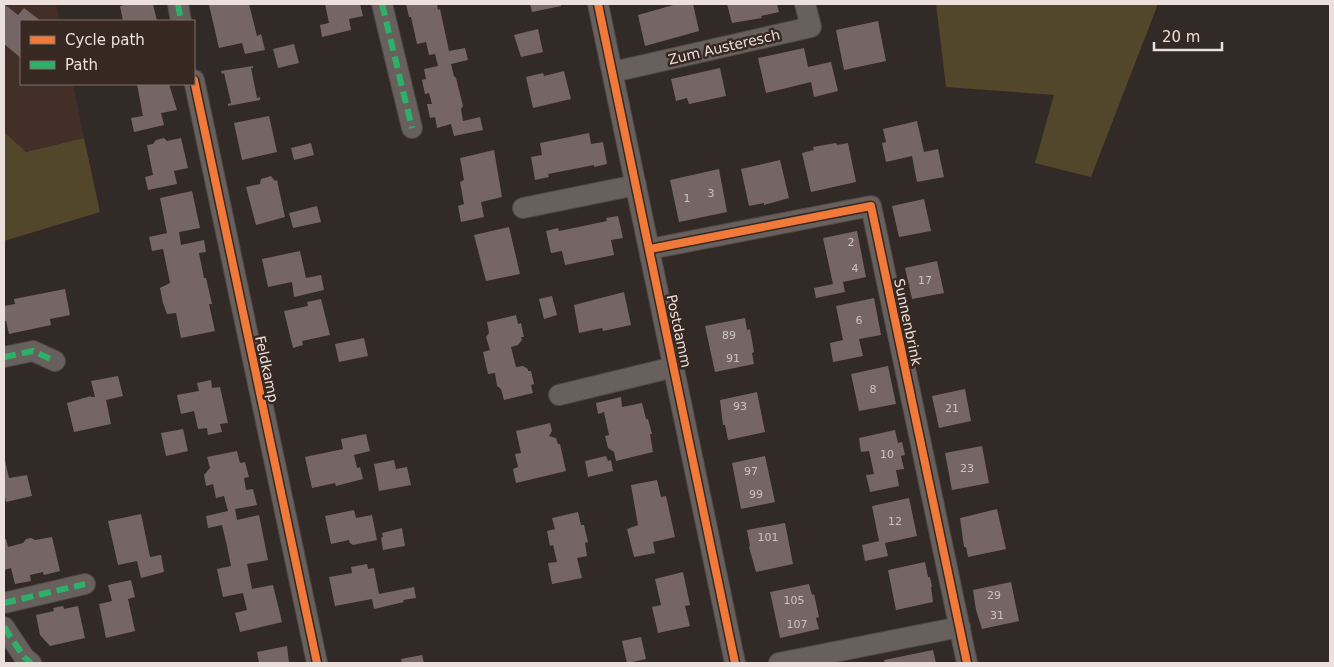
<svg xmlns="http://www.w3.org/2000/svg" width="1334" height="667" viewBox="0 0 1334 667" font-family="'DejaVu Sans',sans-serif">
  <style>
    .built { fill: #432f27 }
    .green { fill: #52472a }
    .building { fill: #756665 }
    .lines { fill: none; stroke-linecap: round; stroke-linejoin: round }
    .minor-casing { stroke: #504845; stroke-width: 22 }
    .minor { stroke: #68605d; stroke-width: 20 }
    .quiet { stroke: #2db169; stroke-width: 6; stroke-dasharray: 12 6; stroke-linecap: butt }
    .cycleway-casing { stroke: #372822; stroke-width: 11 }
    .cycleway { stroke: #f17a3a; stroke-width: 8 }
    .labels { text-anchor: middle; stroke-width: 5; stroke-linejoin: round; paint-order: stroke }
    .number-label { font-size: 11px; fill: #cec2be }
    .street-label { font-size: 14px; fill: #ebe0dc; stroke: #372822 }
  </style>
  <rect width="100%" height="100%" fill="#322a27"/>
  <!-- built -->
  <path class="built" d="M4,4H56L60,21H21V84H73L84,138L25,152L4,132Z"/>
  <!-- green -->
  <path class="green" d="M936,4H1158L1091,177L1035,163L1054,95L946,87Z
    M4,132L26,152L84,138L100,212L4,241Z"/>
  <!-- building -->
  <path class="building" d="M4,4L18,15L24,8L41,21H21V58L4,44Z
    M129,4H153L157,21H123L120,6Z
    M216,4H249L257,36L261,34L265,50L245,54L242,43L219,48L209,5Z
    M325,4H360L363,16L349,19L351,30L322,37L320,25L329,23Z
    M406,4H437L438,10L440,9L449,51L465,48L468,60L451,64L454,76L456,78L463,106L461,109L463,121L480,117L483,130L454,136L451,124L437,128L435,117L430,118L427,104H432L429,93L425,94L422,80L426,79L424,69L438,66L435,54L429,55L426,42L417,44L411,17H409Z
    M530,4H561V6L532,12Z
    M677,4H693L699,31L645,46L638,15Z
    M727,4H777L779,12L761,16L762,18L732,23Z
    M878,21L886,61L844,70L836,30Z
    M538,29L543,52L521,57L514,35Z
    M294,44L299,63L278,68L273,49Z
    M804,48L808,67L831,62L838,91L814,97L811,82L766,93L758,58Z
    M253,66V68H251L257,98L260,97V100L228,106V104L231,103L224,73L222,74L221,71Z
    M720,68L726,96L689,104L687,98L676,101L671,79Z
    M564,71L571,99L533,108L526,77L543,73L544,76Z
    M137,84H169L177,110L161,113L164,125L134,132L131,118L143,116Z
    M269,116L277,152L242,160L234,123Z
    M917,121L924,152L938,149L944,177L917,182L912,156L886,162L882,143L886,142L883,129Z
    M589,133L591,144L603,142L607,164L594,167V165L548,174L549,177L535,180L531,157L542,155L540,143Z
    M164,138L167,141L181,138L188,168L174,171L177,184L148,190L145,177L153,175L147,145L153,144L156,140Z
    M311,143L314,155L294,160L291,148Z
    M836,143L837,145L848,143L856,182L811,192L802,153L814,150L813,147Z
    M494,150L502,197L481,202L484,217L461,222L458,206L464,204L460,182L464,180L460,158Z
    M780,160L789,198L764,205V203L749,206L741,169Z
    M719,169L727,212L679,222L670,180Z
    M271,176L275,181L277,180L285,217L256,225L246,187L260,184L261,179Z
    M192,191L200,228L179,232L181,245L204,240L206,252L199,253L204,278H206L212,304H209L215,331L181,338L176,313L167,314L163,303L160,288L170,283L163,249L152,251L149,237L167,233L160,198Z
    M924,199L931,231L899,237L892,206Z
    M317,206L321,222L293,228L289,213Z
    M618,216L623,238L611,240L614,255L565,265L562,251L551,253L546,231L558,228L559,231L607,221L606,218Z
    M509,227L520,274L486,281L474,235Z
    M857,231L866,277L843,282L845,292L816,298L814,288L833,284L823,238Z
    M300,251L306,278L321,275L324,290L294,297L292,282L268,287L262,259Z
    M937,261L944,293L912,299L905,268Z
    M65,289L70,315L50,319L51,325L9,334L6,321H4V306L15,304L14,299Z
    M624,292L631,325L603,331L602,328L579,333L574,305Z
    M552,296L557,315L544,319L539,299Z
    M874,298L881,335L859,339L863,356L833,362L830,343L843,340L836,306Z
    M321,299L330,335L302,341L303,345L293,348L284,311L308,306L307,302Z
    M516,315L518,324L521,323L524,337H521L522,340L518,345L511,347L516,367L523,366L528,369V371H531L534,384L531,385L533,393L504,400L501,389L497,386L495,373L488,374L483,352L490,350L486,337L489,333L487,322Z
    M745,318L747,330L750,329L754,352L752,353L754,364L715,372L705,326Z
    M364,338L368,356L339,362L335,344Z
    M888,366L896,404L859,411L851,374Z
    M118,376L123,396L106,400L111,424L74,432L67,403L91,396V397H95L91,381Z
    M211,380L212,388L220,387L228,423L220,424L222,432L208,435L207,428L198,429L194,411L181,414L177,395L199,391L197,383Z
    M965,389L971,421L939,428L932,396Z
    M757,392L765,432L728,440L725,425H723L720,400Z
    M621,397L622,407L642,403L646,419H648L652,434H650L653,452L616,461L614,452L608,448L605,436L609,435L604,412L598,414L596,403Z
    M550,423L552,431L549,436L556,438L558,444H560L566,471L516,483L513,469L518,467L515,454L521,453L516,431Z
    M183,429L188,451L166,456L161,433Z
    M895,430L898,443L902,442L905,455L901,456L904,469L896,470L899,486L870,492L866,475L874,474L869,451L861,452L859,438Z
    M366,434L370,451L354,455L357,468L360,467L363,479L336,486L335,483L312,488L305,457L343,449L341,439Z
    M982,446L989,483L952,490L945,453Z
    M237,451L240,463L245,462L249,477L244,478L246,490L253,489L257,505L235,509L237,520L259,515L268,560L247,564L252,589L273,585L282,622L240,632L235,613L247,610L243,593L223,597L217,569L231,566L227,546L222,525L208,528L206,516L228,511L224,496L216,498L213,484L206,486L204,475L210,468L207,457Z
    M4,456L9,478L27,475L32,496L6,502L4,492Z
    M606,456L608,461L611,460L613,471L588,477L585,461Z
    M765,456L775,502L741,509L732,463Z
    M394,460L396,469L407,467L411,485L379,491L374,464Z
    M657,480L661,497L666,496L675,537L653,542L655,553L634,557L627,529L638,525L631,485Z
    M909,498L917,536L885,543L888,556L865,561L862,545L879,541L872,506Z
    M997,509L1006,549L968,557L966,547H964L960,518Z
    M354,510L356,518L372,515L377,540L353,545L350,543L349,540L331,544L325,516Z
    M578,512L581,525H584L588,542L585,543L587,556L577,558L582,578L552,584L548,563L557,562L553,545L550,546L547,531L555,529L552,518Z
    M141,514L150,557L161,555L164,572L141,578L137,561L118,565L108,521Z
    M785,523L793,564L756,572L749,547L750,546L747,530Z
    M402,528L405,546L383,550L381,538L383,537L382,533Z
    M52,537L60,571L44,575L43,572L30,575L31,581L15,584L11,568L4,570V539H6L8,547L23,543L26,539L31,538L35,540Z
    M925,562L928,577H930L932,587H931L933,602L896,610L888,570Z
    M367,564L368,569L374,568L379,594L414,587L416,598L403,600L404,602L374,609L372,599L335,606L329,577L352,573L351,567Z
    M683,572L690,605L685,606L690,626L658,633L652,607L661,605L655,579Z
    M131,580L135,597L128,599L135,631L106,638L99,604L112,601L108,585Z
    M1011,582L1019,621L982,629L976,610L973,590Z
    M809,584L812,595L814,594L819,617L816,618L819,629L780,638L770,592Z
    M63,606L64,609L78,606L85,638L50,646L40,635L36,615L54,611L53,608Z
    M641,637L646,659L627,663L622,641Z
    M287,646L289,663H259L257,652Z
    M933,650L936,663H885L884,660Z
    M422,655L424,663H402L401,659Z"/>
  <g class="lines">
    <!-- minor casing -->
    <g class="minor-casing">
      <path id="minor" d="M178,4L181,21
        M382,4L412,128
        M598,4L735,663
        M613,72L811,27L805,4
        M194,80L317,663
        M523,208L636,185
        M650,249L871,206L967,663
        M4,357L33,351L55,361
        M559,395L674,367
        M4,603L85,584
        M4,627L24,657L31,663
        M779,663L960,627"/>
    </g>
    <!-- minor -->
    <use href="#minor" class="minor"/>
    <!-- quiet -->
    <path class="quiet" d="M178,4L181,21
      M382,4L412,128
      M4,357L33,351L55,361
      M4,603L85,584
      M4,627L24,657L31,663"/>
    <!-- cycleway casing -->
    <g class="cycleway-casing">
      <path id="cycleway" d="M598,4L735,663
        M194,80L317,663
        M650,249L871,206L967,663"/>
    </g>
    <!-- cycleway -->
    <use href="#cycleway" class="cycleway"/>
  </g>
  <g class="labels">
    <!-- number labels -->
    <g class="number-label">
      <text x="711" y="197">3</text>
      <text x="687" y="202">1</text>
      <text x="851" y="246">2</text>
      <text x="855" y="272">4</text>
      <text x="925" y="284">17</text>
      <text x="859" y="324">6</text>
      <text x="729" y="339">89</text>
      <text x="733" y="362">91</text>
      <text x="873" y="393">8</text>
      <text x="740" y="410">93</text>
      <text x="952" y="412">21</text>
      <text x="887" y="458">10</text>
      <text x="967" y="472">23</text>
      <text x="751" y="475">97</text>
      <text x="756" y="498">99</text>
      <text x="895" y="525">12</text>
      <text x="768" y="541">101</text>
      <text x="994" y="599">29</text>
      <text x="794" y="604">105</text>
      <text x="997" y="619">31</text>
      <text x="797" y="628">107</text>
    </g>
    <!-- street labels -->
    <g class="street-label">
      <text transform="translate(724 47) rotate(-13)" y="5">Zum Austeresch</text>
      <text transform="translate(908 322) rotate(78)" y="5">Sunnenbrink</text>
      <text transform="translate(679 331) rotate(78)" y="5">Postdamm</text>
      <text transform="translate(267 369) rotate(78)" y="5">Feldkamp</text>
    </g>
  </g>
  <!-- border -->
  <rect width="1334" height="667" fill="none" stroke="#ebe0dc" stroke-width="10"/>
  <!-- legend -->
  <rect x="20" y="20" width="175" height="65" fill="#372822" stroke="#7f726c"/>
  <rect x="30" y="36" width="25" height="8" fill="#f17a3a" stroke="#7f726c"/>
  <text x="65" y="45" font-size="15" fill="#ebe0dc">Cycle path</text>
  <rect x="30" y="61" width="25" height="8" fill="#2db169" stroke="#7f726c"/>
  <text x="65" y="70" font-size="15" fill="#ebe0dc">Path</text>
  <!-- scale -->
  <path d="M1154 42v8h68v-8" fill="none" stroke="#ebe0dc" stroke-width="2.5"/>
  <text x="1162" y="42" font-size="15" fill="#ebe0dc" stroke="#372822" stroke-width="4" paint-order="stroke">20 m</text>
</svg>
